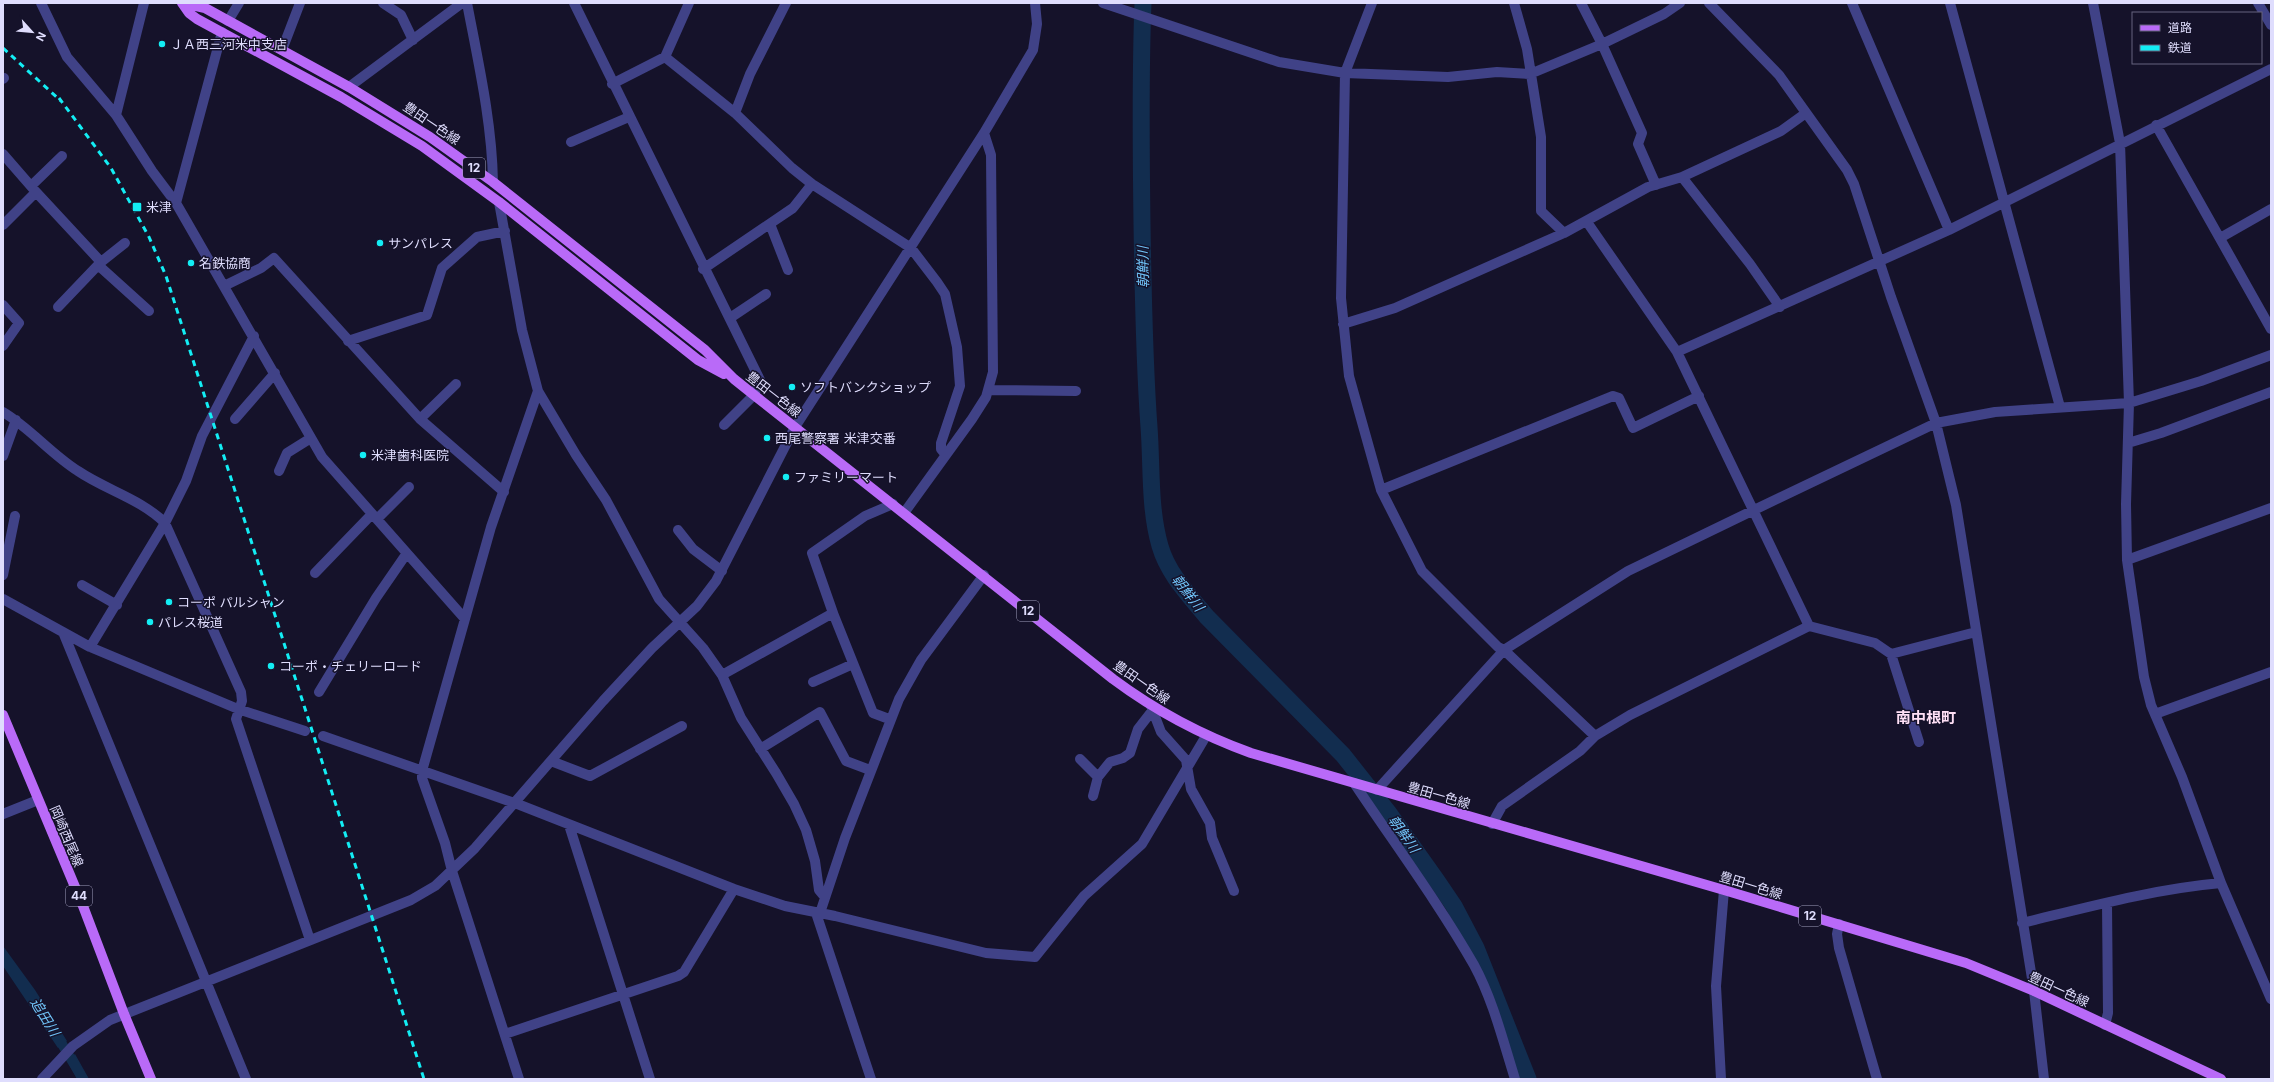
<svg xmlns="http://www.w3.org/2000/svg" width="2274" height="1082" viewBox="0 0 2274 1082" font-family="Inter,'Noto Sans JP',sans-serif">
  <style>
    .water { fill: #122d4f }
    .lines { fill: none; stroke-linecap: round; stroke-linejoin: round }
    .canal { stroke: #122d4f; stroke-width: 10 }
    .river { stroke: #122d4f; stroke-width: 17 }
    .minor { stroke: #404287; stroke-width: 10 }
    .major { stroke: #b96af8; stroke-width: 10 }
    .rail { stroke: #13edf4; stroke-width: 3; stroke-dasharray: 6 5; stroke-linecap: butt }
    .poi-dot { fill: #13edf4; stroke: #15122a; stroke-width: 1.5 }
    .labels { text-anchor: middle; stroke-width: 3; stroke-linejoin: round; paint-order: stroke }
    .shield { fill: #15122a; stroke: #a2a0be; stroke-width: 1 }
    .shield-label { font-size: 12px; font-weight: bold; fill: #dfddfd }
    .poi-label { font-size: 13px; fill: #dfddfd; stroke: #15122a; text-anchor: start }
    .street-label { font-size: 13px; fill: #dfddfd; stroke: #15122a }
    .water-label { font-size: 14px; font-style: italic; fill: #70c3f8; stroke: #15122a }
    .quarter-label { font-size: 15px; font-weight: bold; fill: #fedff5; stroke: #15122a }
  </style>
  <rect width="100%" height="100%" fill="#15122a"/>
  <!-- water -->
  <path class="water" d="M3,946L35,990L67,1041L58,1048L3,966Z
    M75,1054L89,1079H77L67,1061Z"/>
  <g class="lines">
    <!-- canal -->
    <path class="canal" d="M56,1034L83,1079"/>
    <!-- river -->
    <path class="river" d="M1143,3C1140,77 1141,151 1142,224C1143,292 1144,359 1149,427C1152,466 1149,508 1160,546C1168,574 1189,595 1207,617L1343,755L1388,812L1437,881L1454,906L1476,948L1528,1079"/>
    <!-- minor -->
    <path class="minor" d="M41,3L67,57L116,115L152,171L176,203L322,457L465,619
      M383,3L401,15L413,40
      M467,3C478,61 492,122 493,182
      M574,3L760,380L754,395L724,425
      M1103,3L1279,62L1345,73L1448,77L1497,72L1530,74L1602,44L1664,14L1680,3
      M1372,3L1345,73L1341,298L1349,376L1381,490L1422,571L1498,647L1504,650L1595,736
      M1514,3L1527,49L1541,137V211L1564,233
      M1581,3L1602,44L1642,133L1638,144L1656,185
      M1709,3L1779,75L1847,170L1854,184L1891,297L1936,423L1956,505L2034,991L2044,1079
      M1852,3L1949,230
      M1950,3L2060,407
      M2093,3L2120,143L2129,403L2126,504L2127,560L2144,677L2151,705L2182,777L2221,883L2271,999
      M2258,3L2271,25
      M228,21L239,3
      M282,50L300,3
      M665,57L735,113L792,168L812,184L911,248L937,282L945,294L957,347L960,386L941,443V449L946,455
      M3,79L4,78
      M612,84L665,57L689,3
      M349,87L462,3
      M735,113L750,74L786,3
      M116,115L144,3
      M2156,125L2271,329
      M571,142L629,117
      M3,154L36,192L101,262L58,307
      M1682,177L1750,264L1780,307
      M31,186L62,156
      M499,202L522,330L538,391L576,455L606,500L659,599L703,648L722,675L741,718L776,773L794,804L806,830L815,861L819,890L824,896
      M176,203L222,32
      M1587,222L1677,352L1809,626
      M770,224L788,270
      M3,225L36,192
      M2220,238L2271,209
      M101,262L125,243
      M98,265L149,311
      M703,269L793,208L812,184
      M224,286L261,268L274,258L420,419L504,492
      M3,305L19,323L3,346
      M730,318L766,294
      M1343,324L1395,308L1564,233L1648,187L1682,177L1781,131L1806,113
      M348,341L427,315L442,268L477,237L505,231
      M1677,352L1949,230L2271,69
      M988,390L1076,391
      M3,412C30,428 51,454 78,471C106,490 141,499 165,523L241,692L242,701L236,719L310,940
      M235,419L275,373
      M420,419L456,384
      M2128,443L2161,433L2271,392
      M3,456L16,420
      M279,471L287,453L311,438
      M1381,490L1613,396L1619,398L1633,428L1699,396
      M904,513L972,419L986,397L993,372L991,155L984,133
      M377,519L409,487
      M678,530L693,549L722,571
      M2127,560L2271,508
      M315,573L372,514
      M3,575L15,516
      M82,585L117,605
      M3,599L90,647L238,709L305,731
      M833,613L812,553L865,516L893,504
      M63,632L246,1079
      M90,647L165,523L186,481L202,436L254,336
      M1891,654L1976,632
      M722,675L833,613L873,713L889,719
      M813,682L853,664
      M319,692L376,598L407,553
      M1151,706L1161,732L1186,760L1191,789L1210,823L1212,838L1234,891
      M2155,714L2271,672
      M323,736L520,805L734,889L785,906L835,916L986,953L1035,957L1084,896L1142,844L1206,736
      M760,749L820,712L846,761L870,770
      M1080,759L1098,777L1110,762L1123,758L1130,753L1138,729L1152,711
      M551,761L590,776L682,726
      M1354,783C1394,843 1438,902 1474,965C1493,1000 1503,1041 1515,1079
      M1377,790L1504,650L1628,571L1754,510L1936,423L1995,412L2129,403L2201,381L2271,355
      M1093,796L1098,777
      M3,814L38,800
      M1492,824L1502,806L1580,751L1595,736L1630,715L1809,626L1875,643L1891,654L1919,742
      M569,825L650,1079
      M816,913L871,1079
      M820,913L845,838L899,699L921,660L984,575
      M2022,923C2088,907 2154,889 2221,883
      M1839,924L1837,934L1839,948L1877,1079
      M2105,1025L2108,1013L2107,903
      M505,1034L678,976L684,972L734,889
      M42,1079L73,1046L110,1020L411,900L435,886L475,848L603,701L652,648L697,606L716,581L795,427L984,133L1033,50L1037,24L1035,3
      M519,1079L452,871L445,843L422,778V771L491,527L538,391
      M1721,1079L1716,986L1724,890"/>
    <!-- major -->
    <path class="major" d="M182,3L189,13L197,19L341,97L422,146L499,202L698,360L724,374
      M183,3L205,8L349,87L430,137L493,182L705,350L734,379L754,395L1113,679C1156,711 1201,735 1251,753L1724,890L1966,963L2034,991L2221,1079
      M3,715L83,906L124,1014L151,1079"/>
    <!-- rail -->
    <path class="rail" d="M3,48L62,102
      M59,98L111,168L149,237L166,276L424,1079"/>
  </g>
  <!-- markers -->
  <g class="poi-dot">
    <circle cx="162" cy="44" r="4"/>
    <rect x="132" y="202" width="10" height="10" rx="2"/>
    <circle cx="380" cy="243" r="4"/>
    <circle cx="191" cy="263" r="4"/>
    <circle cx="792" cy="387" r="4"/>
    <circle cx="767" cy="438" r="4"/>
    <circle cx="363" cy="455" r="4"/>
    <circle cx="786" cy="477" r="4"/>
    <circle cx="169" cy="602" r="4"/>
    <circle cx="150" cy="622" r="4"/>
    <circle cx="271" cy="666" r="4"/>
  </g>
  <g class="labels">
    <!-- shield labels -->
    <g class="shield">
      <rect x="463" y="158" width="22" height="20" rx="3"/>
      <rect x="1017" y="601" width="22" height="20" rx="3"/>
      <rect x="66" y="886" width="26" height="20" rx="3"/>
      <rect x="1799" y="906" width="22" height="20" rx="3"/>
    </g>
    <g class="shield-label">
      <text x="474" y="172">12</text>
      <text x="1028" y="615">12</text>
      <text x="79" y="900">44</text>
      <text x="1810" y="920">12</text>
    </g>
    <!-- poi labels -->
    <g class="poi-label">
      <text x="170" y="49">ＪＡ西三河米中支店</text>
      <text x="146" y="212">米津</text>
      <text x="388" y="248">サンパレス</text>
      <text x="199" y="268">名鉄協商</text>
      <text x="800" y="392">ソフトバンクショップ</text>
      <text x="775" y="443">西尾警察署 米津交番</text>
      <text x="371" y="460">米津歯科医院</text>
      <text x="794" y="482">ファミリーマート</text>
      <text x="177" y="607">コーポ パルシャン</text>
      <text x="158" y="627">パレス桜道</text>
      <text x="279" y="671">コーポ・チェリーロード</text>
    </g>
    <!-- street labels -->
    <g class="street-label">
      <text transform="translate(432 123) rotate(34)" y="5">豊田一色線</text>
      <text transform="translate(774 394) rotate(38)" y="5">豊田一色線</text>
      <text transform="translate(1142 682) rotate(35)" y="5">豊田一色線</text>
      <text transform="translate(1439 795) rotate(16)" y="5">豊田一色線</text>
      <text transform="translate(67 836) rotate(67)" y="5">岡崎西尾線</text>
      <text transform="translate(1751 885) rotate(17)" y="5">豊田一色線</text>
      <text transform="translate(2059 989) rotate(25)" y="5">豊田一色線</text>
    </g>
    <!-- water labels -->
    <g class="water-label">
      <text transform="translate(1143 267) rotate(-91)" y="5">朝鮮川</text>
      <text transform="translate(1188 593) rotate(52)" y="5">朝鮮川</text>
      <text transform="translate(1404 834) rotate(55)" y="5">朝鮮川</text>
      <text transform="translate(45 1017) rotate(58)" y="5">追田川</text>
    </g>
    <!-- quarter labels -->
    <g class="quarter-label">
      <text x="1926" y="723">南中根町</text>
    </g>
  </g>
  <!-- border -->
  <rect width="2274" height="1082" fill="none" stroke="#dfddfd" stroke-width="8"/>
  <!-- legend -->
  <rect x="2132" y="12" width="130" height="52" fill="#15122a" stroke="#66637e"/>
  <rect x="2140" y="25" width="20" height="6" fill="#b96af8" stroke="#66637e"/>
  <text x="2168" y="32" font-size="12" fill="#dfddfd">道路</text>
  <rect x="2140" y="45" width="20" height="6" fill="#13edf4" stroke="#66637e"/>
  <text x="2168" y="52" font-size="12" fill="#dfddfd">鉄道</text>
  <!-- north arrow -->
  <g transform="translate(32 32) rotate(117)" stroke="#15122a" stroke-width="3" paint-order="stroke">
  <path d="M0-3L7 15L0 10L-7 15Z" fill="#dfddfd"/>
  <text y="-6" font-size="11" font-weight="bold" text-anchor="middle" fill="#dfddfd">N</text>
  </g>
</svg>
